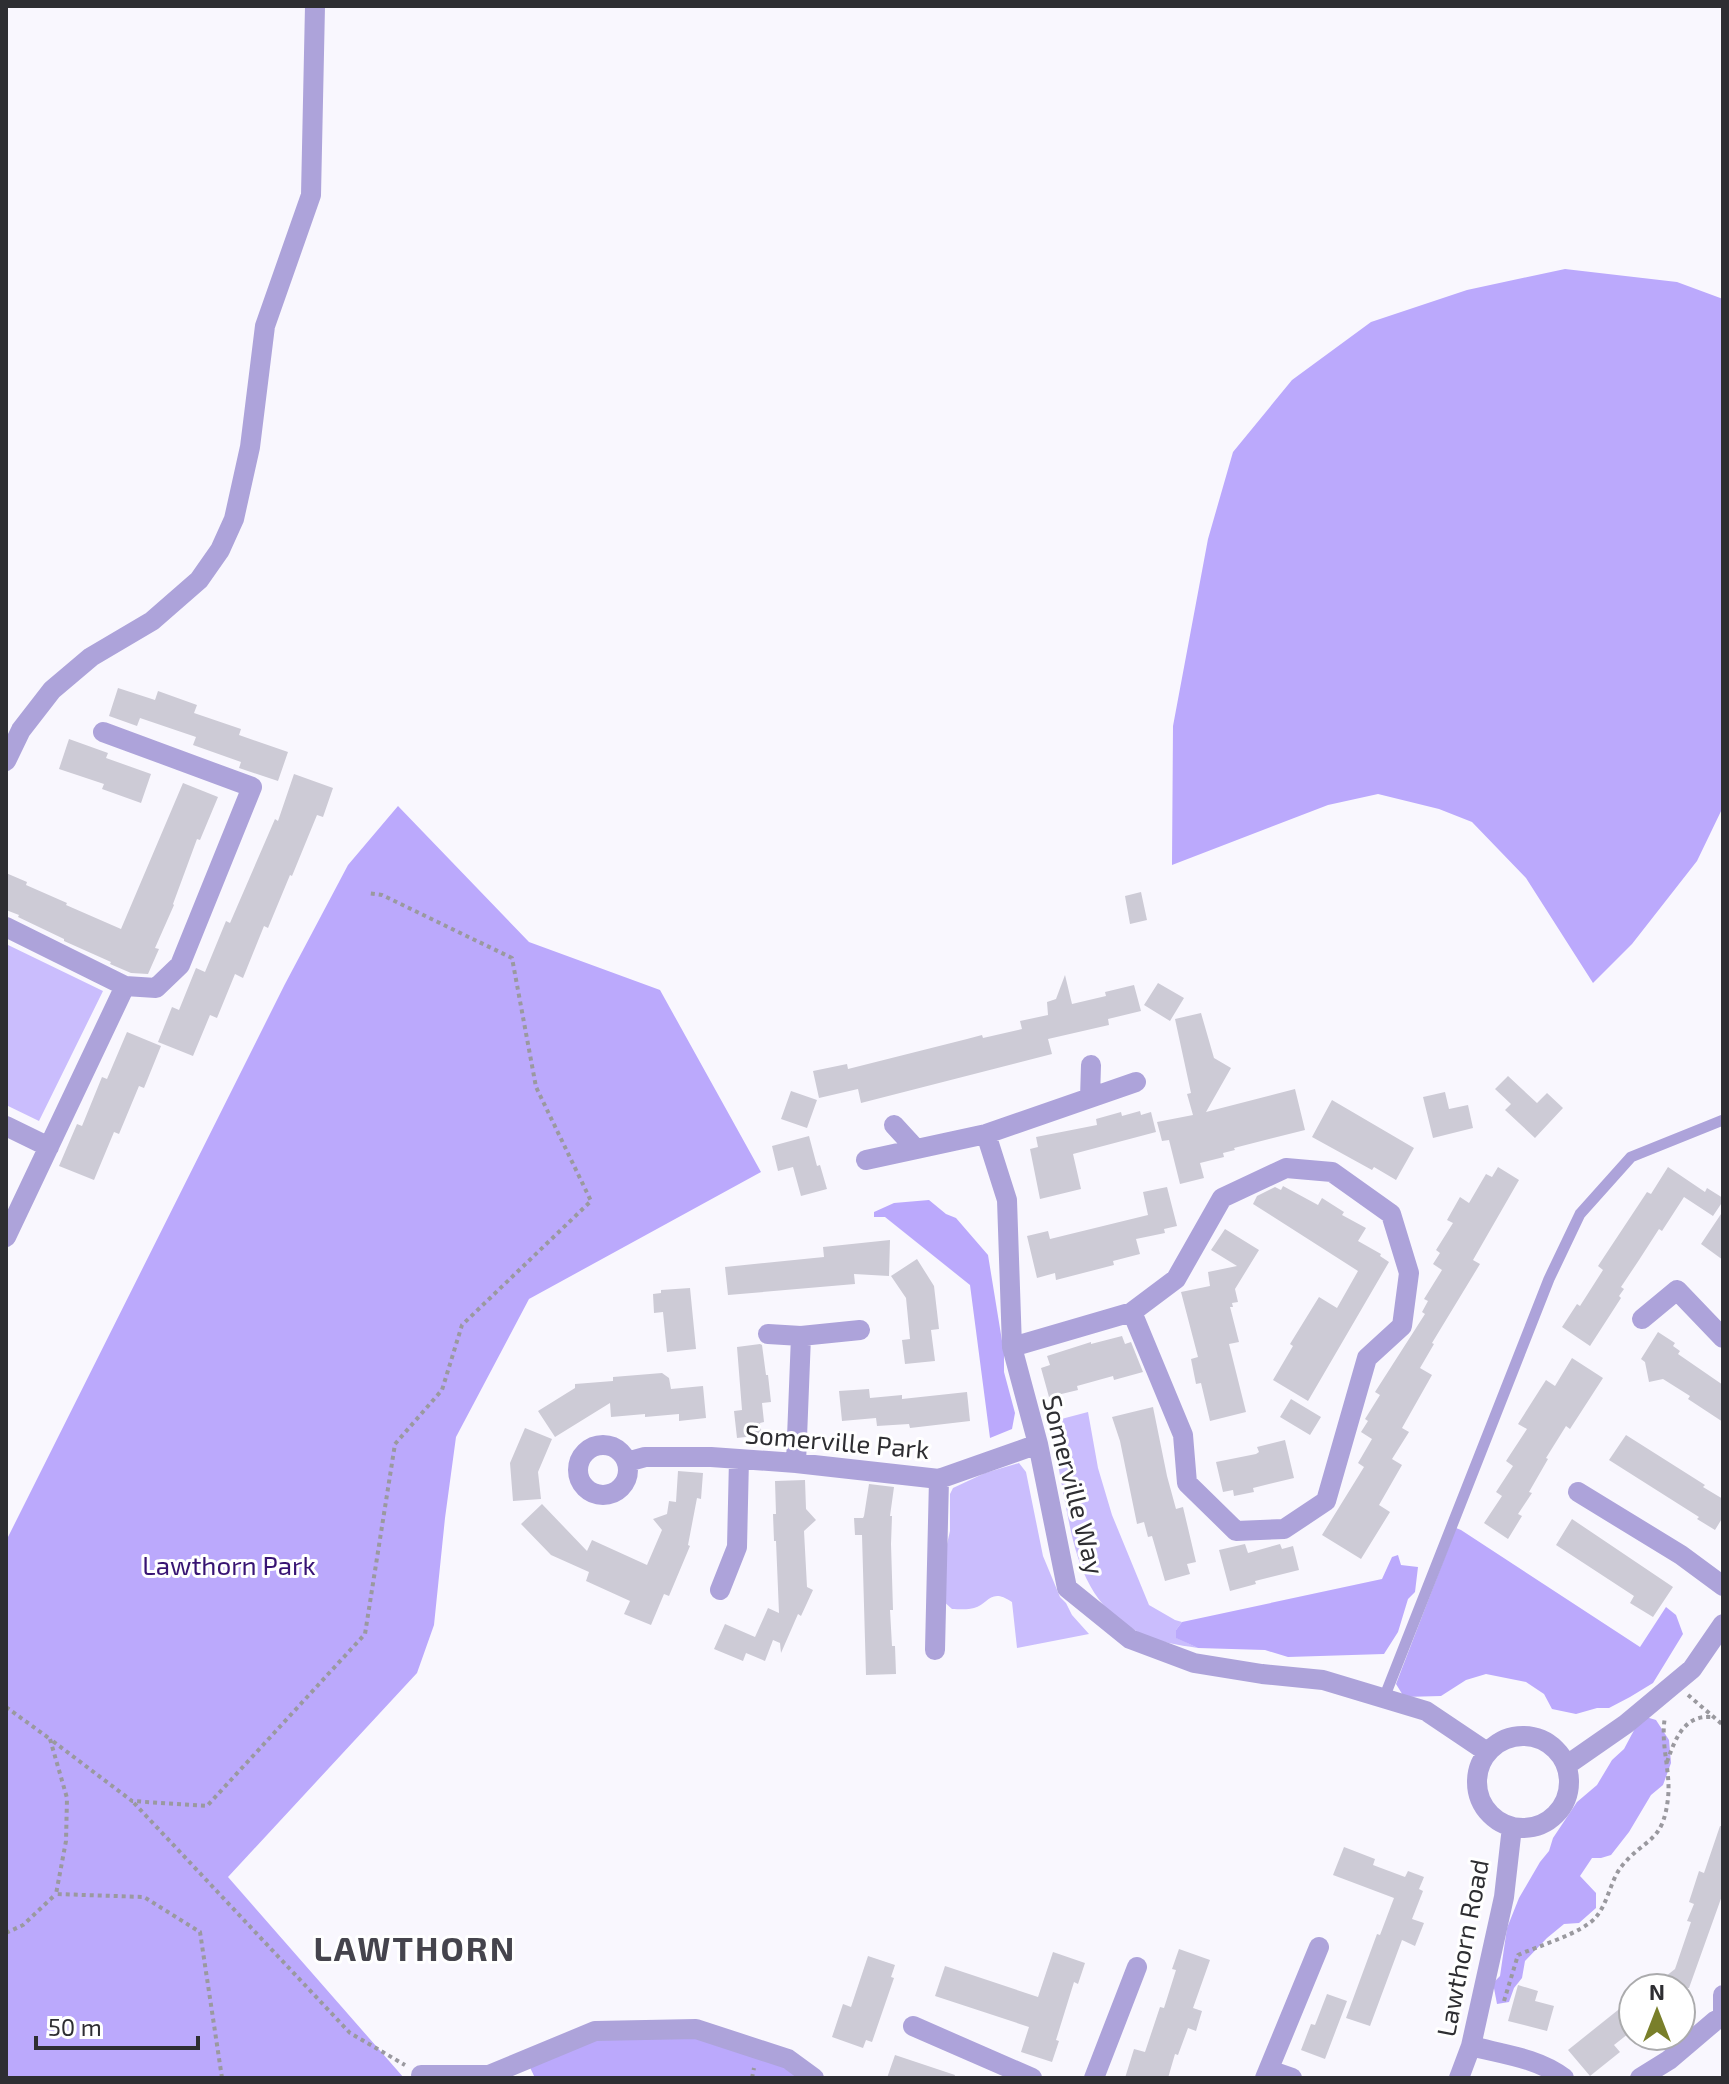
<svg xmlns="http://www.w3.org/2000/svg" width="1729" height="2084" viewBox="0 0 1729 2084" font-family="'Exo 2',sans-serif">
  <style>
    .green { fill: #cabdfd }
    .forest { fill: #bba9fc }
    .building { fill: #cdcbd6 }
    .lines { fill: none; stroke-linecap: round; stroke-linejoin: round }
    .path { stroke: #9a999f; stroke-width: 4; stroke-dasharray: 4 4; stroke-linecap: butt }
    .service { stroke: #ada3da; stroke-width: 11 }
    .minor { stroke: #ada3da; stroke-width: 20 }
    .labels { text-anchor: middle; stroke-width: 6; stroke-linejoin: round; paint-order: stroke }
    .street-label { font-size: 26px; fill: #2e2e32; stroke: #fff }
    .park-label { font-size: 26px; fill: #381473; stroke: #fff }
    .district-label { font-size: 34px; font-weight: bold; letter-spacing: 2px; fill: #45444d; stroke: #fff }
  </style>
  <rect width="100%" height="100%" fill="#f9f7fe"/>
  <!-- green -->
  <path class="green" d="M6,944L103,991L39,1121L6,1105Z
    M1088,1412L1098,1468L1112,1515L1149,1605L1175,1620L1182,1622L1176,1630L1177,1638L1198,1648C1178,1645 1157,1642 1138,1632C1085,1604 1075,1555 1065,1502C1060,1475 1055,1449 1050,1422Z
    M1019,1463L1026,1472L1043,1556L1060,1597L1066,1603L1072,1615L1089,1634L1017,1648L1012,1602C990,1587 989,1604 974,1608C968,1610 958,1609 952,1609L942,1600L947,1544L950,1531V1494L953,1488L985,1473Z"/>
  <!-- forest -->
  <path class="forest" d="M1565,269L1677,282L1723,299V807L1697,861L1632,944L1593,983L1526,878L1472,822L1439,809L1378,794L1328,805L1172,865L1173,726L1208,539L1233,452L1292,380L1371,322L1467,290Z
    M398,806L529,942L660,990L761,1172L529,1299L456,1437L445,1518L434,1625L417,1673L228,1877L404,2078H6V1541L285,984L348,865Z
    M929,1200L946,1214L956,1218L988,1255L1004,1353V1372L1015,1413L1012,1429L990,1438L970,1285L885,1217H874V1212L894,1203Z
    M1456,1528L1461,1530L1640,1647L1666,1607L1676,1615L1683,1634L1653,1683L1630,1697L1609,1708H1597L1576,1714L1552,1709L1544,1694L1526,1682L1486,1674L1466,1680L1441,1696L1404,1697L1396,1684Z
    M1398,1555L1401,1565L1418,1567L1415,1592L1408,1599L1398,1632L1384,1654L1288,1657L1265,1650L1198,1648L1176,1638V1630L1182,1622L1382,1579L1392,1557Z
    M1646,1717L1656,1720L1669,1740L1671,1763L1663,1785L1651,1795L1629,1832L1611,1855L1601,1858H1592L1580,1876L1596,1893V1908L1579,1923L1564,1924L1547,1938L1525,1961L1522,1978L1514,1988L1509,2002L1497,2004L1493,1983L1500,1976L1507,1928L1519,1898L1540,1862L1549,1851L1553,1838L1577,1802L1597,1785L1612,1760L1624,1749L1640,1719Z
    M696,2029L814,2078H535L526,2059L595,2031Z"/>
  <!-- building -->
  <path class="building" d="M118,688L155,700L158,691L197,705L194,713L241,729L239,735L288,752L278,781L239,768L241,762L193,745L196,737L140,718L137,726L109,716Z
    M69,739L108,753L106,758L151,774L141,803L102,789L104,784L59,769Z
    M294,774L333,788L323,817L317,815L292,876L290,875L268,928L264,926L243,978L235,974L217,1018L210,1015L193,1056L158,1042L172,1007L179,1010L196,968L205,972L226,921L230,923L275,819L278,821Z
    M183,783L218,797L200,840L197,839L173,904L174,905L155,948L159,949L148,974L131,973L110,964L111,962L64,941V939L18,917L19,915L6,910V873L27,882L26,885L67,903L66,905L121,929Z
    M1141,892L1147,920L1130,924L1125,896Z
    M1065,975L1072,1004L1106,996L1105,992L1134,985L1141,1011L1108,1019L1109,1025L1048,1039L1052,1054L861,1103L858,1089L819,1098L813,1071L847,1064L848,1069L967,1039L982,1035L983,1038L1022,1029L1020,1021L1048,1015L1047,1002L1056,999Z
    M1158,983L1184,998L1170,1021L1144,1005Z
    M1201,1013L1214,1058L1231,1068L1206,1112L1295,1089L1305,1130L1234,1148L1235,1150L1223,1153L1224,1157L1200,1163L1204,1178L1180,1184L1169,1140L1162,1141L1157,1122L1193,1115L1187,1094L1191,1093L1175,1019Z
    M127,1032L161,1046L144,1088L139,1086L119,1134L114,1132L94,1180L59,1166L77,1124L82,1126L102,1077L107,1079Z
    M1508,1076L1537,1103L1547,1093L1563,1108L1535,1138L1505,1110L1511,1104L1495,1089Z
    M791,1091L817,1100L807,1128L781,1119Z
    M1445,1092L1449,1109L1468,1105L1473,1128L1433,1138L1423,1097Z
    M1332,1100L1414,1148L1396,1180L1374,1167L1372,1170L1312,1137Z
    M1140,1111L1141,1115L1151,1112L1156,1132L1073,1154L1081,1189L1040,1199L1030,1149L1038,1147L1036,1137L1097,1125L1096,1119L1121,1112L1122,1116Z
    M809,1136L817,1166L820,1165L827,1189L801,1196L793,1167L778,1171L772,1146Z
    M1498,1167L1519,1180L1473,1260L1480,1264L1432,1343L1434,1344L1420,1368L1432,1375L1402,1428L1409,1432L1392,1459L1402,1465L1379,1505L1390,1512L1361,1559L1322,1535L1364,1467L1358,1463L1372,1439L1361,1432L1368,1421L1365,1419L1380,1395L1375,1392L1425,1314L1422,1312L1428,1301L1424,1299L1442,1270L1433,1264L1440,1253L1436,1250L1453,1223L1447,1220L1460,1197L1469,1203L1486,1174L1492,1177Z
    M1668,1167L1705,1192L1707,1188L1723,1198V1201L1713,1216L1684,1197L1662,1231L1659,1229L1639,1260L1621,1287L1624,1289L1619,1296L1621,1298L1590,1346L1562,1327L1577,1304L1580,1306L1603,1270L1598,1266L1647,1192L1651,1194Z
    M1283,1186L1318,1205L1322,1198L1344,1212L1342,1215L1366,1228L1358,1241L1381,1254L1380,1256L1389,1262L1308,1401L1273,1380L1293,1346L1290,1344L1319,1297L1337,1308L1358,1271L1253,1204L1257,1196L1275,1187L1281,1190Z
    M1167,1187L1177,1226L1164,1229L1165,1233L1136,1239L1140,1254L1113,1261L1114,1265L1056,1280L1055,1273L1037,1278L1027,1236L1048,1231L1050,1239L1148,1215L1143,1192Z
    M1723,1211V1260L1701,1244Z
    M1225,1229L1259,1250L1235,1289L1238,1302L1232,1303L1233,1307H1230L1239,1342L1229,1344L1246,1412L1210,1421L1201,1383L1196,1384L1191,1359L1198,1357L1181,1292L1210,1286L1208,1272L1237,1266L1211,1250Z
    M890,1240L889,1276L854,1274L855,1284L728,1295L725,1267L824,1257L823,1247Z
    M917,1259L934,1286L939,1329L931,1330L935,1361L905,1364L902,1340L910,1339L906,1298L891,1276Z
    M690,1288L696,1349L667,1352L663,1312L654,1313L653,1294L661,1293V1290Z
    M1658,1332L1675,1343L1673,1346L1680,1351L1678,1354L1723,1385V1422L1688,1399L1690,1396L1663,1379L1649,1382L1645,1362L1641,1359Z
    M1122,1336L1125,1344L1131,1342L1143,1372L1114,1380L1113,1376L1077,1386L1078,1390L1049,1397L1041,1368L1050,1365L1047,1356L1091,1342V1344Z
    M760,1344L762,1345L766,1375H768L771,1402L762,1403L764,1422L760,1423L762,1435L737,1438L734,1411L742,1410L737,1347Z
    M1572,1358L1603,1378L1570,1429L1566,1426L1546,1458L1548,1459L1529,1492L1532,1493L1518,1514L1522,1516L1508,1539L1484,1523L1502,1496L1496,1492L1513,1466L1506,1461L1527,1429L1518,1424L1546,1380L1555,1386Z
    M662,1373L669,1378L671,1389L703,1386L706,1418L679,1421V1414L645,1417V1414L611,1417L610,1403L555,1437L538,1411L575,1388V1384L613,1381V1377Z
    M869,1389L870,1398L902,1395V1399L967,1392L970,1421L910,1428L909,1424L877,1426L876,1418L842,1421L839,1391Z
    M1291,1399L1321,1417L1310,1435L1280,1417Z
    M1153,1407L1167,1476L1176,1509L1183,1507L1196,1562L1187,1564L1190,1574L1165,1581L1152,1536L1148,1537L1144,1522L1137,1524L1120,1441L1112,1417Z
    M525,1428L552,1439L538,1472L541,1499L513,1501L510,1463Z
    M1626,1435L1705,1485L1703,1487L1723,1499V1517L1715,1530L1697,1519L1699,1517L1609,1460Z
    M1285,1440L1294,1478L1253,1488L1254,1492L1234,1496L1233,1490L1223,1492L1216,1462L1256,1454L1259,1452L1257,1447Z
    M678,1471L703,1473L701,1499L697,1498L688,1545L690,1546L669,1596L664,1594L651,1625L624,1614L630,1601L586,1581L589,1572L551,1555L521,1524L542,1504L587,1551L592,1540L647,1565L662,1530L653,1519L667,1514L669,1501L676,1502Z
    M805,1480L806,1509L816,1520L804,1531L807,1587L813,1590L801,1616L798,1614L781,1653L780,1643L773,1640L765,1661L746,1653L743,1661L714,1649L725,1624L755,1637L768,1608L779,1613L776,1541H774L773,1514H776L775,1481Z
    M869,1484L894,1487L890,1516H892L891,1544L893,1610H890L892,1646H895L896,1674L866,1675L862,1535H855L854,1518H863L864,1516Z
    M1572,1519L1673,1587L1653,1617L1630,1603L1634,1596L1556,1545Z
    M1245,1544L1248,1553L1280,1544L1282,1549L1293,1546L1299,1570L1255,1581L1256,1584L1230,1591L1219,1550Z
    M1720,1826H1723V1893L1689,1988H1651L1675,1969L1691,1922L1687,1921L1694,1904L1689,1902L1699,1871L1704,1873Z
    M1344,1847L1375,1859L1373,1865L1405,1877L1408,1871L1424,1877L1419,1889L1423,1891L1412,1919L1424,1923L1415,1946L1402,1940L1370,2026L1346,2018L1377,1934L1380,1935L1394,1898L1333,1875Z
    M1179,1949L1210,1960L1193,2008L1202,2011L1196,2031L1188,2028L1178,2055L1175,2054L1168,2078H1125L1134,2049L1145,2052L1160,2007L1164,2008L1176,1970L1172,1969Z
    M1053,1952L1085,1963L1078,1984L1074,1982L1056,2040L1059,2041L1052,2062L1021,2052L1029,2027L935,1996L945,1966L1038,1997Z
    M868,1956L895,1965L891,1977L894,1978L872,2042L866,2040L863,2048L832,2037L843,2004L851,2007Z
    M1518,1985L1538,1991L1535,2001L1554,2006L1547,2031L1508,2021Z
    M1327,1994L1347,2001L1325,2059L1301,2050L1311,2024L1315,2025Z
    M1633,1998V2030L1614,2045L1620,2052L1590,2076L1568,2050Z
    M895,2055L955,2075L954,2078H887Z"/>
  <g class="lines">
    <!-- path -->
    <path class="path" d="M1688,1695L1723,1725
      M6,1707L50,1739
      M1667,1762C1675,1739 1684,1715 1711,1717
      M134,1803L350,2033L405,2065
      M6,1933L23,1925L56,1894
      M1504,2001L1518,1955C1538,1946 1583,1933 1596,1917C1608,1903 1610,1882 1621,1867C1645,1837 1663,1844 1668,1798C1671,1771 1660,1744 1665,1717
      M222,2078L200,1932L144,1897L56,1894L66,1841L67,1798L50,1739L132,1801L207,1806L365,1634L395,1444L442,1390L462,1325L591,1201L536,1087L512,958L382,895L367,893
      M752,2078L754,2068"/>
    <!-- service -->
    <path class="service" d="M1384,1698L1549,1279L1580,1214L1631,1157L1723,1120"/>
    <!-- minor -->
    <path class="minor" d="M6,761L21,730L52,690L91,657L152,621L199,580L220,550L234,519L250,447L265,326L311,195L315,6
      M6,927L125,986L156,988L180,965L252,787L103,732
      M1090,1098L1091,1065
      M894,1125L916,1149
      M6,1126L49,1147
      M986,1134L1007,1200L1012,1347L1038,1444L1067,1588L1130,1639L1194,1663L1262,1674L1323,1680L1426,1711L1487,1752
      M866,1160L986,1134L1136,1082
      M6,1237L125,986
      M1642,1319L1677,1290L1723,1338
      M768,1334L801,1336L860,1330
      M1012,1347L1132,1312L1176,1279L1222,1198L1286,1168L1332,1172L1391,1214L1409,1273L1402,1326L1367,1358L1326,1501L1284,1529L1236,1531L1187,1483L1183,1435L1132,1312
      M578 1470a25 25 0 1 1 50 0a25 25 0 1 1-50 0Z
      M627,1462L645,1457H711L796,1463L939,1479L1038,1444
      M796,1463L801,1336
      M1578,1492L1681,1555L1723,1586
      M720,1590L737,1547L739,1459
      M935,1650L939,1479
      M1477 1782a46 46 0 1 1 92 0a46 46 0 1 1-92 0Z
      M1567,1765L1626,1724L1692,1669L1723,1624
      M1723,1995V2011
      M913,2026L1032,2078
      M1471,2046C1502,2054 1538,2058 1564,2078
      M1269,2070L1292,2078
      M421,2075H489L595,2031L696,2029L788,2059L814,2078
      M1094,2078L1137,1967
      M1265,2078L1319,1947
      M1459,2078L1471,2046L1504,1897L1512,1827
      M1640,2078L1669,2060L1715,2021L1723,2017"/>
  </g>
  <g class="labels">
    <!-- street labels -->
    <g class="street-label">
      <text transform="translate(837 1442) rotate(5)" y="9">Somerville Park</text>
      <text transform="translate(1073 1485) rotate(76)" y="9">Somerville Way</text>
      <text transform="translate(1463 1948) rotate(-79)" y="9">Lawthorn Road</text>
    </g>
    <!-- park labels -->
    <g class="park-label">
      <text x="229" y="1575">Lawthorn Park</text>
    </g>
    <!-- district labels -->
    <g class="district-label">
      <text x="415" y="1961">LAWTHORN</text>
    </g>
  </g>
  <!-- border -->
  <rect width="1729" height="2084" fill="none" stroke="#2e2e32" stroke-width="16"/>
  <!-- north arrow -->
  <g transform="translate(1657 2012)"><circle r="38" fill="#ffffff" stroke="#ababad" stroke-width="2"/>
  <path d="M0-6L14 30L0 20L-14 30Z" fill="#797f2a"/>
  <text y="-12" font-size="22" font-weight="bold" text-anchor="middle" fill="#2e2e32">N</text>
  </g>
  <!-- scale -->
  <path d="M36 2036v12h162v-12" fill="none" stroke="#2e2e32" stroke-width="4"/>
  <text x="48" y="2036" font-size="24" fill="#2e2e32" stroke="#ffffff" stroke-width="6" paint-order="stroke">50 m</text>
</svg>
